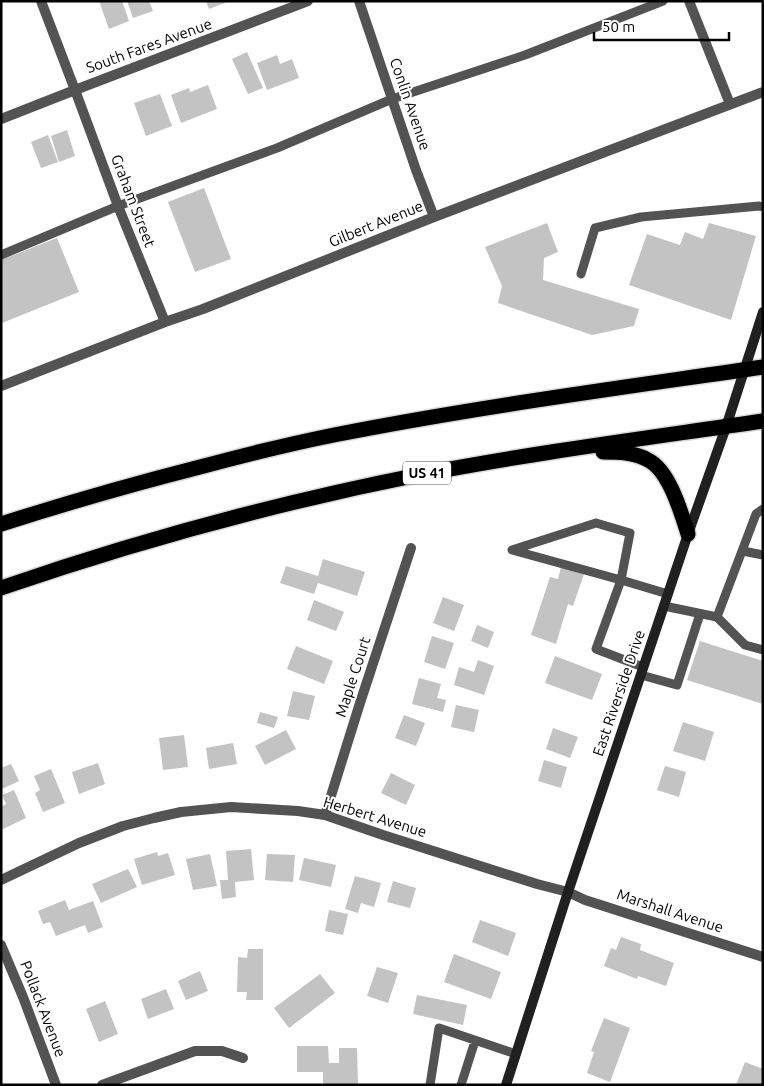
<svg xmlns="http://www.w3.org/2000/svg" width="764" height="1086" viewBox="0 0 764 1086" font-family="Ubuntu,sans-serif">
  <style>
    .building { fill: #c3c3c3 }
    .lines { fill: none; stroke-linecap: round; stroke-linejoin: round }
    .highway-casing { stroke: #dbdbdb; stroke-width: 18 }
    .lane { stroke: #535353; stroke-width: 9 }
    .street { stroke: #535353; stroke-width: 10 }
    .secondary { stroke: #202020; stroke-width: 10 }
    .highway { stroke: #000; stroke-width: 15 }
    .labels { text-anchor: middle; stroke-width: 4; stroke-linejoin: round; paint-order: stroke }
    .shield { fill: #fff; stroke: #4c4c4c; stroke-width: 1 }
    .shield-label { font-size: 14px; font-weight: bold; fill: #000 }
    .street-label { font-size: 15px; fill: #000; stroke: #fff }
  </style>
  <rect width="100%" height="100%" fill="#fff"/>
  <!-- building -->
  <path class="building" d="M99,1H122L129,21L109,29Z
    M127,1H149L153,11L133,18Z
    M206,1H230L209,9Z
    M247,52L263,88L248,94L232,59Z
    M277,55L280,64L292,59L299,78L267,90L257,63Z
    M208,85L217,109L181,123L171,95L189,88L190,92Z
    M160,94L172,126L146,136L134,103Z
    M67,130L75,156L59,162L51,136Z
    M48,135L58,162L41,168L31,142Z
    M204,188L231,259L195,272L168,202Z
    M547,223L558,252L544,258L543,280L639,309L634,326L592,335L498,303L502,286L485,247Z
    M709,223L756,236L731,320L629,285L647,234L680,245L685,232L703,239Z
    M57,238L79,292L2,323L1,260Z
    M323,559L365,572L357,596L318,583L314,594L280,583L286,566L318,576Z
    M561,567L584,574L573,606L568,604L556,644L531,635L550,577L558,579Z
    M443,597L464,605L454,631L433,623Z
    M314,600L344,612L336,631L307,620Z
    M477,625L494,632L488,648L471,641Z
    M432,636L454,643L445,669L424,662Z
    M700,641L763,661V704L687,680Z
    M296,646L333,661L324,684L287,669Z
    M555,656L602,674L592,700L545,683Z
    M478,660L494,666L484,695L454,685L459,667L474,672Z
    M419,678L441,684L437,698L446,700L443,712L412,704Z
    M293,691L315,696L309,720L287,716Z
    M456,705L479,710L474,732L451,727Z
    M260,712L278,717L274,728L257,723Z
    M404,715L425,723L416,746L395,738Z
    M683,722L714,732L705,761L673,751Z
    M553,728L578,737L570,758L546,749Z
    M286,730L296,749L265,765L255,746Z
    M184,735L188,767L163,770L159,738Z
    M233,743L237,764L209,769L206,748Z
    M544,760L567,767L561,788L538,781Z
    M98,763L105,784L79,794L72,772Z
    M11,764L19,781L2,789L1,768Z
    M665,766L686,772L679,797L657,790Z
    M51,769L65,803L43,812L35,793L40,790L34,776Z
    M391,773L415,785L406,805L381,793Z
    M14,790L26,818L1,830V807L6,804L2,795Z
    M251,849L254,880L235,882L236,897L222,899L220,880H228L226,851Z
    M157,852L158,856L168,853L175,875L142,885L134,859Z
    M210,854L217,886L193,890L186,859Z
    M267,854L295,855L293,882L265,880Z
    M304,858L336,865L331,887L299,880Z
    M128,869L137,887L101,903L92,884Z
    M355,876L381,883L374,907L361,903L358,913L345,909Z
    M393,881L416,888L410,908L387,902Z
    M65,900L69,910L93,901L103,927L88,933L85,925L56,936L50,922L43,924L38,911Z
    M329,910L348,914L343,935L325,931Z
    M480,920L516,933L508,956L472,942Z
    M621,937L641,944L640,950L674,963L666,986L638,976L637,979L604,966L611,948L616,950Z
    M248,949H263V1000H246L247,992H237L238,957L247,958Z
    M454,954L501,972L491,999L444,982Z
    M377,967L398,973L388,1003L367,996Z
    M200,971L208,991L186,1000L178,981Z
    M320,974L335,993L289,1028L274,1008Z
    M166,989L174,1009L148,1019L141,999Z
    M417,995L467,1005L463,1025L413,1014Z
    M105,1001L118,1034L99,1042L86,1009Z
    M604,1018L630,1028L610,1082L587,1073L594,1052L591,1051Z
    M297,1046H328L329,1063H339V1048H357L358,1085H323V1072H297Z
    M745,1062L763,1069V1085H736Z"/>
  <g class="lines">
    <!-- highway casing -->
    <g class="highway-casing">
      <path id="highway" d="M603,452C618,452 634,452 648,460C669,470 681,512 688,534
        M1,524C67,503 133,484 200,467C245,455 289,444 334,435C476,407 620,388 763,367
        M1,588C137,541 277,503 418,475C531,453 648,438 763,421"/>
    </g>
    <!-- lane -->
    <path class="lane" d="M1,255L118,206L277,148L392,99L525,55L663,1
      M581,274L595,228L641,217L759,206L763,207
      M596,523L630,533L621,580L512,550Z
      M743,551L763,555
      M664,606L717,617L756,514L763,509
      M717,617L745,645L763,650
      M643,667L596,649L621,580L668,594
      M641,675L677,685L700,614
      M430,1085L439,1028L516,1054
      M461,1085L475,1041"/>
    <!-- street -->
    <path class="street" d="M41,1L75,90L118,206L165,322
      M359,1L416,170L434,217
      M689,1L730,104
      M1,119L75,90L308,1
      M1,386L165,322L203,309L434,217L763,92
      M325,815L360,703L411,548
      M1,880L79,843L123,826L154,818L181,812L231,807L298,811L325,815L383,835L537,884L568,892L585,900L763,957
      M1,945L23,997L56,1085
      M102,1085L195,1051H222L243,1058"/>
    <!-- secondary -->
    <path class="secondary" d="M506,1085L568,892L688,534L726,427L763,312"/>
    <!-- highway -->
    <use href="#highway" class="highway"/>
  </g>
  <g class="labels">
    <!-- shield labels -->
    <rect class="shield" x="403" y="461.5" width="48" height="23" rx="4"/>
    <g class="shield-label">
      <text x="427" y="478">US 41</text>
    </g>
    <!-- street labels -->
    <g class="street-label">
      <text transform="translate(149 46) rotate(-20)" y="5">South Fares Avenue</text>
      <text transform="translate(410 104) rotate(71)" y="5">Conlin Avenue</text>
      <text transform="translate(133 201) rotate(69)" y="5">Graham Street</text>
      <text transform="translate(376 224) rotate(-22)" y="5">Gilbert Avenue</text>
      <text transform="translate(353 677) rotate(-72)" y="5">Maple Court</text>
      <text transform="translate(619 693) rotate(-71)" y="5">East Riverside Drive</text>
      <text transform="translate(375 817) rotate(17)" y="5">Herbert Avenue</text>
      <text transform="translate(670 911) rotate(18)" y="5">Marshall Avenue</text>
      <text transform="translate(43 1009) rotate(69)" y="5">Pollack Avenue</text>
    </g>
  </g>
  <!-- border -->
  <rect width="764" height="1086" fill="none" stroke="#000000" stroke-width="5"/>
  <!-- scale -->
  <path d="M594 32v8h135v-8" fill="none" stroke="#000000" stroke-width="2.5"/>
  <text x="602" y="32" font-size="15" fill="#000000" stroke="#ffffff" stroke-width="4" paint-order="stroke">50 m</text>
</svg>
